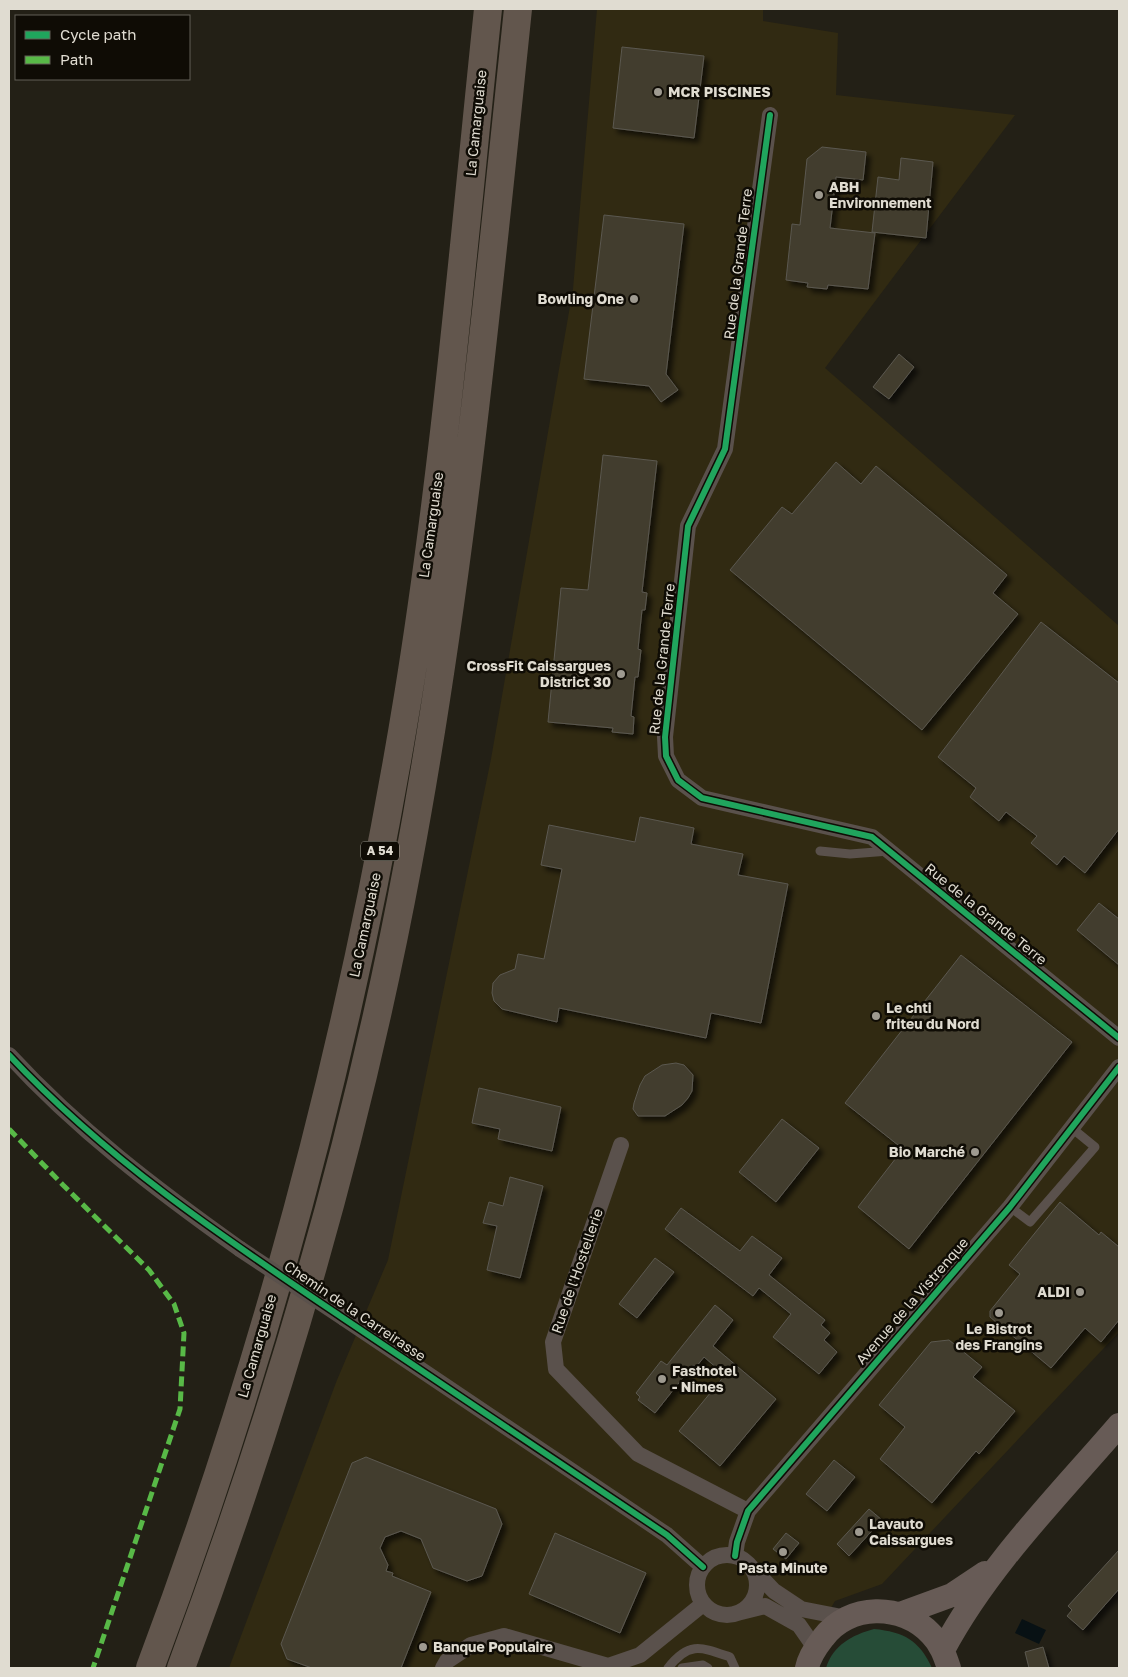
<svg xmlns="http://www.w3.org/2000/svg" width="1128" height="1677" viewBox="0 0 1128 1677" font-family="'Golos Text',sans-serif">
  <style>
    .built { fill: #312a12 }
    .green { fill: #264c37 }
    .water { fill: #081114 }
    .building { fill: #423d2d; stroke: #5b5850; filter: url(#shadow) }
    .lines { fill: none; stroke-linecap: round; stroke-linejoin: round }
    .lane { stroke: #5a514c; stroke-width: 9 }
    .street { stroke: #5a514c; stroke-width: 16 }
    .secondary { stroke: #675b56; stroke-width: 24 }
    .highway { stroke: #62564d; stroke-width: 28 }
    .street-bridge { stroke: #5a514c; stroke-width: 16 }
    .quiet { stroke: #58b947; stroke-width: 5; stroke-dasharray: 10 5; stroke-linecap: butt }
    .cycleway-casing { stroke: #0f0c05; stroke-width: 9 }
    .cycleway { stroke: #20a55d; stroke-width: 6 }
    .poi-dot { fill: #9e9a90; stroke: #0f0c05; stroke-width: 2 }
    .labels { text-anchor: middle; stroke-width: 5; stroke-linejoin: round; paint-order: stroke }
    .shield { fill: #0f0c05; stroke: #a19e94; stroke-width: 1 }
    .shield-label { font-size: 12px; font-weight: bold; fill: #e0dcd1 }
    .poi-label { font-size: 14px; font-weight: bold; fill: #e0dcd1; stroke: #0f0c05; text-anchor: start }
    .street-label { font-size: 14px; fill: #e0dcd1; stroke: #0f0c05 }
  </style>
  <defs>
    <filter id="shadow"><feDropShadow dx="4.5" dy="4.5" stdDeviation="2.5" flood-color="#0009"/></filter>
  </defs>
  <rect width="100%" height="100%" fill="#232016"/>
  <!-- built -->
  <path class="built" d="M597,9H763V21L838,33L836,95L1015,115L825,368L1119,626V1332L882,1584L835,1601L796,1668H229L337,1380L388,1260L491,759L573,289Z"/>
  <!-- green -->
  <path class="green" d="M874,1629C904,1632 919,1640 932,1668H826C833,1645 852,1635 874,1629Z"/>
  <!-- water -->
  <path class="water" d="M1022,1619L1046,1630L1039,1644L1015,1633Z"/>
  <!-- building -->
  <path class="building" d="M622,47L704,56L694,138L613,128Z
    M822,147L866,152L863,180L836,177L830,228L875,233L868,289L828,285L827,289L807,287L808,283L786,280L792,224L800,225L807,159Z
    M901,158L933,162L926,238L872,232L878,177L899,180Z
    M604,215L684,224L666,374L678,390L661,402L649,386L584,379Z
    M899,354L914,367L889,399L873,387Z
    M603,455L657,461L642,592L647,593L645,610H642L638,649L641,650L638,677H635L631,716L634,717L633,734L612,732L613,728L548,722L561,588L588,590Z
    M836,462L861,484L876,466L1007,575L993,593L1018,614L922,730L730,570L782,507L792,514Z
    M1041,622L1119,683V829L1085,873L1064,856L1057,865L1031,843L1037,836L1006,812L999,821L970,797L976,788L938,757Z
    M640,817L694,828L691,844L743,854L738,875L788,884L761,1023L711,1013L706,1038L559,1008L557,1022L502,1009L494,1001L492,993L493,983L500,975L515,969L518,954L544,959L562,869L541,865L549,825L635,842Z
    M1099,903L1119,919V965L1077,930Z
    M961,955L1072,1042L909,1249L858,1207L903,1149L845,1103Z
    M676,1063L684,1065L693,1075L692,1091L688,1098L682,1105L665,1116H638L633,1109L634,1103L640,1085L645,1076L662,1065Z
    M479,1088L561,1107L552,1151L498,1139L500,1129L472,1123Z
    M782,1119L819,1148L776,1202L739,1172Z
    M510,1177L543,1186L520,1278L487,1270L497,1226L483,1223L489,1202L503,1206Z
    M1060,1202L1099,1235L1101,1232L1119,1247V1320L1101,1342L1085,1328L1051,1368L990,1317V1311L1020,1274L1009,1265Z
    M681,1208L740,1251L752,1236L782,1258L769,1275L825,1320L821,1325L830,1333L824,1340L837,1352L819,1374L773,1337L791,1314L759,1288L753,1296L665,1229Z
    M655,1258L674,1272L637,1318L619,1304Z
    M715,1305L733,1320L713,1346L776,1399L720,1466L679,1431L725,1375L704,1357L696,1367L693,1365L655,1413L638,1400L640,1397L636,1393L661,1361L667,1365Z
    M949,1340L982,1367L973,1377L1015,1411L979,1454L976,1451L932,1503L880,1459L905,1427L879,1405L931,1342Z
    M366,1457L496,1509L502,1524L482,1576L467,1581L433,1568L421,1539L401,1531L385,1537L380,1548L388,1565L386,1571L393,1573L392,1576L431,1592L401,1668H312L287,1659L281,1644L352,1463Z
    M834,1460L855,1477L827,1511L806,1494Z
    M869,1509L882,1520L849,1556L837,1544Z
    M555,1533L646,1573L620,1633L529,1594Z
    M786,1533L799,1543L786,1559L773,1549Z
    M1119,1550V1589L1083,1630L1067,1616L1072,1610L1068,1606Z
    M1043,1647L1049,1668H1029L1025,1652Z"/>
  <g class="lines">
    <!-- lane -->
    <path class="lane" d="M820,851L850,854L889,851
      M1010,1207L1030,1222L1095,1147L1073,1129
      M668,1668C689,1641 701,1647 730,1657L735,1668
      M682,1668L703,1665L708,1668"/>
    <!-- street -->
    <path class="street" d="M770,115L725,449L688,526L665,737L666,756L678,780L702,798L872,837L1119,1038
      M9,1055C78,1130 157,1190 240,1249
      M621,1145L553,1342L556,1369L638,1454L748,1511
      M344,1318L667,1535L703,1567
      M697 1585a30 30 0 1 1 60 0a30 30 0 1 1-60 0Z
      M735,1556L737,1542L748,1511L1010,1207L1119,1067
      M754,1570L774,1591L801,1609L847,1618
      M741,1612L765,1606L799,1625L815,1648
      M443,1668L447,1661L471,1645L504,1636L608,1666L640,1655L703,1604"/>
    <!-- secondary -->
    <path class="secondary" d="M900,1614L952,1595L985,1573
      M943,1650C988,1566 1057,1497 1119,1425
      M807,1668C809,1657 816,1647 823,1638C849,1603 902,1603 931,1634C941,1644 945,1656 949,1668"/>
    <!-- highway -->
    <path class="highway" d="M150,1668C268,1354 354,1027 408,696C445,468 464,238 488,9
      M181,1668C278,1406 357,1139 408,864C461,581 488,295 518,9"/>
    <!-- street-bridge -->
    <path class="street-bridge" d="M240,1249L344,1318"/>
    <!-- quiet -->
    <path class="quiet" d="M9,1129L63,1185L149,1270L174,1304L184,1333L180,1409L93,1668"/>
    <!-- cycleway casing -->
    <g class="cycleway-casing">
      <path id="cycleway" d="M770,115L725,449L688,526L665,737L666,756L678,780L702,798L872,837L1119,1038
        M9,1055C108,1161 224,1238 343,1318C451,1390 559,1462 667,1535L703,1567
        M735,1556L737,1542L748,1511L1010,1207L1119,1067"/>
    </g>
    <!-- cycleway -->
    <use href="#cycleway" class="cycleway"/>
  </g>
  <!-- markers -->
  <g class="poi-dot">
    <circle cx="658" cy="92" r="5"/>
    <circle cx="819" cy="195" r="5"/>
    <circle cx="634" cy="299" r="5"/>
    <circle cx="621" cy="674" r="5"/>
    <circle cx="876" cy="1016" r="5"/>
    <circle cx="975" cy="1152" r="5"/>
    <circle cx="1080" cy="1292" r="5"/>
    <circle cx="999" cy="1313" r="5"/>
    <circle cx="662" cy="1379" r="5"/>
    <circle cx="859" cy="1532" r="5"/>
    <circle cx="783" cy="1552" r="5"/>
    <circle cx="423" cy="1647" r="5"/>
  </g>
  <g class="labels">
    <!-- shield labels -->
    <rect class="shield" x="361" y="841.5" width="38" height="19" rx="4"/>
    <g class="shield-label">
      <text x="380" y="855">A 54</text>
    </g>
    <!-- poi labels -->
    <g class="poi-label">
      <text x="668" y="97">MCR PISCINES</text>
      <text x="829" y="192">ABH<tspan x="829" dy="16">Environnement</tspan></text>
      <text x="624" y="304" text-anchor="end">Bowling One</text>
      <text x="611" y="671" text-anchor="end">CrossFit Caissargues<tspan x="611" dy="16">District 30</tspan></text>
      <text x="886" y="1013">Le chti<tspan x="886" dy="16">friteu du Nord</tspan></text>
      <text x="965" y="1157" text-anchor="end">Bio Marché</text>
      <text x="1070" y="1297" text-anchor="end">ALDI</text>
      <text x="999" y="1334" text-anchor="middle">Le Bistrot<tspan x="999" dy="16">des Frangins</tspan></text>
      <text x="672" y="1376">Fasthotel<tspan x="672" dy="16">- Nimes</tspan></text>
      <text x="869" y="1529">Lavauto<tspan x="869" dy="16">Caissargues</tspan></text>
      <text x="783" y="1573" text-anchor="middle">Pasta Minute</text>
      <text x="433" y="1652">Banque Populaire</text>
    </g>
    <!-- street labels -->
    <g class="street-label">
      <text transform="translate(476 123) rotate(-84)" y="5">La Camarguaise</text>
      <text transform="translate(738 264) rotate(-83)" y="5">Rue de la Grande Terre</text>
      <text transform="translate(431 525) rotate(-82)" y="5">La Camarguaise</text>
      <text transform="translate(662 659) rotate(-84)" y="5">Rue de la Grande Terre</text>
      <text transform="translate(986 914) rotate(39)" y="5">Rue de la Grande Terre</text>
      <text transform="translate(365 925) rotate(-78)" y="5">La Camarguaise</text>
      <text transform="translate(577 1271) rotate(-71)" y="5">Rue de l'Hostellerie</text>
      <text transform="translate(912 1301) rotate(-49)" y="5">Avenue de la Vistrenque</text>
      <text transform="translate(355 1311) rotate(34)" y="5">Chemin de la Carreirasse</text>
      <text transform="translate(257 1346) rotate(-74)" y="5">La Camarguaise</text>
    </g>
  </g>
  <!-- border -->
  <rect width="1128" height="1677" fill="none" stroke="#e0dcd1" stroke-width="20"/>
  <!-- legend -->
  <rect x="15" y="15" width="175" height="65" fill="#0f0c05" stroke="#635f57"/>
  <rect x="25" y="31" width="25" height="8" fill="#20a55d" stroke="#635f57"/>
  <text x="60" y="40" font-size="15" fill="#e0dcd1">Cycle path</text>
  <rect x="25" y="56" width="25" height="8" fill="#58b947" stroke="#635f57"/>
  <text x="60" y="65" font-size="15" fill="#e0dcd1">Path</text>
</svg>
